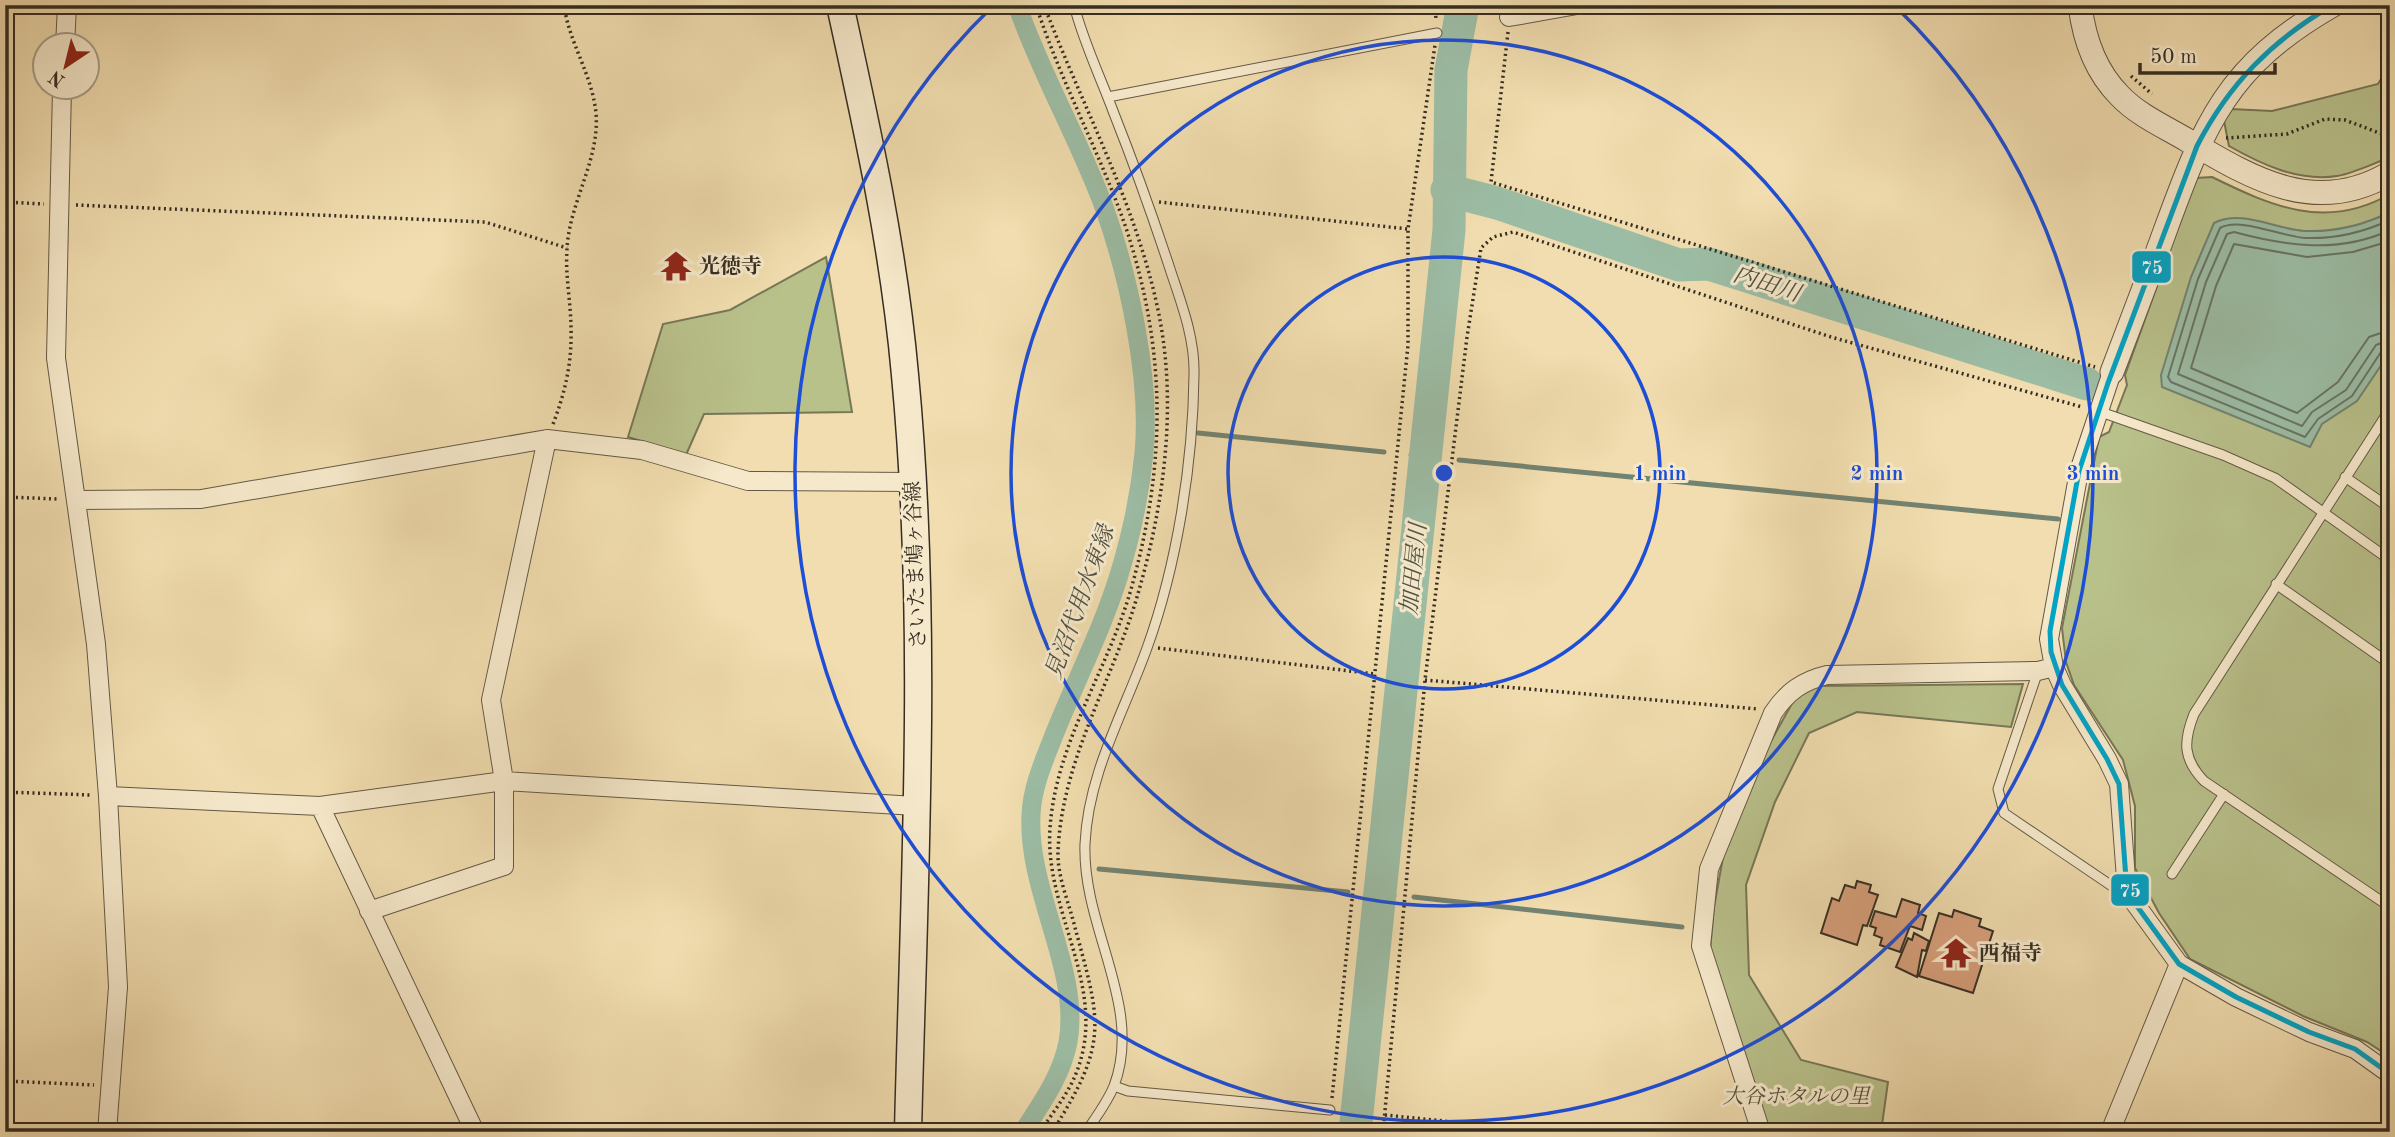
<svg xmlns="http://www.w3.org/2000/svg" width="2395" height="1137" viewBox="0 0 2395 1137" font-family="'Old Standard TT','Noto Serif JP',serif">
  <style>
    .green { fill: #b9c18b; stroke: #777757; stroke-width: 2 }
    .water { fill: #9cbda5; stroke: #738371; stroke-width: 2 }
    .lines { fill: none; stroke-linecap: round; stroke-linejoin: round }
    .shore { stroke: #687564; stroke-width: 2 }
    .stream { stroke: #738371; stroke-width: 5 }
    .canal { stroke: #9cbda5; stroke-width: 19 }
    .river { stroke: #9cbda5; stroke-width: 33 }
    .building { fill: #d8a07b; stroke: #352d23; stroke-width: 2 }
    .service-casing { stroke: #645946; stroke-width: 11 }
    .minor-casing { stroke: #645946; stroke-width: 20 }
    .tertiary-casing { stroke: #645946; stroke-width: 25 }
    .secondary-casing { stroke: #352d23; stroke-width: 29 }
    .path { stroke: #352d23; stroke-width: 3.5; stroke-dasharray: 2 3.5; stroke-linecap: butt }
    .service { stroke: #f6e9cb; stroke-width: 9 }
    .minor { stroke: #f6e9cb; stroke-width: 18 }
    .tertiary { stroke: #f6e9cb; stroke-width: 23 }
    .secondary { stroke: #f6e9cb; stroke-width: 26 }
    .bus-1-casing { stroke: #f6e9cb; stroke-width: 10 }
    .bus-1 { stroke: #03a3c5; stroke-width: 5 }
    .ring { fill: none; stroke: #1d4ed8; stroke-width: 3.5 }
    .labels { text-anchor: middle; stroke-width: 6; stroke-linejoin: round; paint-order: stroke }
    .poi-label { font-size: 21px; font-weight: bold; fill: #352d23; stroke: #f6e9cb; text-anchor: start }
    .street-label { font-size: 21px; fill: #352d23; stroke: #f6e9cb }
    .park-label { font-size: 21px; font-style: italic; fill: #56523d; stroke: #f6e9cb }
    .water-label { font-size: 23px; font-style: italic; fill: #4f5144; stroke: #f6e9cb }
    .centre { fill: #1d4ed8; stroke: #f6e9cb; stroke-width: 3.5 }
    .ring-label { font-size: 21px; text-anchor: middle; font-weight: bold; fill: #1d4ed8; stroke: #f6e9cb; stroke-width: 6; stroke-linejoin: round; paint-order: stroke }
    .line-badge { stroke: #f6e9cb; stroke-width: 2.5 }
    .badge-label { font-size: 19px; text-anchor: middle; font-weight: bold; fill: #fff }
  </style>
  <rect width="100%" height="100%" fill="#f1ddaf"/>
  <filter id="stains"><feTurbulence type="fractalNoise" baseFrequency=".00286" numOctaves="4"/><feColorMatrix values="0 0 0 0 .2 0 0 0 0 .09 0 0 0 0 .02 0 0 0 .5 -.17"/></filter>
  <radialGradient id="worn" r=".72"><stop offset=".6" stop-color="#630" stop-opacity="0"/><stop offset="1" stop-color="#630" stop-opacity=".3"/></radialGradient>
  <!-- green -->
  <path class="green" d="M2390,64L2388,158C2372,164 2354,173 2337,176C2298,182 2261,164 2229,146L2224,121L2231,109L2272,111L2378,84Z
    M2212,177C2271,206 2326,231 2390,194V1057L2367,1042L2303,1016L2190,959L2159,913L2135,868V806L2123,760L2074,685L2066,662L2062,628L2099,437L2109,432L2127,385L2125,375L2196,178Z
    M826,257L852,412L704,414L686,455L628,437L663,324L730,310Z
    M2023,684L2011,727L1857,712L1809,733L1775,802L1746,885L1749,975L1801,1060L1888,1082L1881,1132H1768L1710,951L1714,907L1724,852L1755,770L1795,698L1815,686Z"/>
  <!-- water -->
  <path class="water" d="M2390,212V352L2357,401L2322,424L2310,447L2162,387L2161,375L2191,277L2214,223C2242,209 2274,229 2305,231C2334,232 2364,225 2390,212Z"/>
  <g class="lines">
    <!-- shore -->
    <path class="shore" d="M2390,220C2364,232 2333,239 2305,238C2280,236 2240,217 2220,228L2198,279L2168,377L2171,382L2305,437L2318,419L2352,396L2381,352L2390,349
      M2390,230C2339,254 2286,246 2234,232L2227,234L2206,282L2178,374L2302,426L2312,412L2346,390L2376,345L2390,340
      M2390,241L2353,252L2307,257L2234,244L2216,286L2191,368L2297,413L2338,382L2369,337L2390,330"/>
    <!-- stream -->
    <path class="stream" d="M1198,433L1384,452
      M1411,455L1439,458
      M1459,460L2058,519
      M1099,869L1348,892
      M1367,893L1394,896
      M1414,897L1682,927"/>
    <!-- canal -->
    <path class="canal" d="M1017,5C1041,74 1079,139 1104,207C1129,277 1151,379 1144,453C1140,494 1131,536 1119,575C1102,630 1075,682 1054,735C1044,761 1032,787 1031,815C1027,891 1081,971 1068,1042C1062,1075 1041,1104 1023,1132"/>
    <!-- river -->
    <path class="river" d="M1447,190L1497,203L1679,265L1709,264L2087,384
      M1355,1132L1449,230L1451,70L1463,5"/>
  </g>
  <!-- building -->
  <path class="building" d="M1857,881L1871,885L1869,892L1878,895L1867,926L1863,925L1857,945L1821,933L1832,898L1839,901L1845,885L1855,888Z
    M1902,899L1920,905L1918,913L1926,916L1922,930L1910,926L1900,952L1880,945L1882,938L1874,935L1876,928L1870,926L1875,911L1896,917Z
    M1954,910L1981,919L1979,926L1993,931L1973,993L1919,976L1939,913L1952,917Z
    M1914,933L1929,941L1926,951L1922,950L1917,977L1896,967L1908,938L1912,940Z"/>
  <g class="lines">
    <!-- service casing -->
    <g class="service-casing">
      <path id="service" d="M1074,5C1083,41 1100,76 1113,111C1134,164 1153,217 1171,272C1182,305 1195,339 1194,375C1193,463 1177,565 1147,648C1124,712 1088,774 1085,844C1082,928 1144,1006 1114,1086C1107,1103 1096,1117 1086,1132
        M1108,97L1437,33
        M2390,409L2194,714C2183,742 2183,759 2204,781L2390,907
        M2098,411L2223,455L2275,478L2390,560
        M2345,477L2390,508
        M2276,584L2390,664
        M2038,671L1998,789L2004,813L2131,899
        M2172,874L2224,794
        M1114,1086L1128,1091L1330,1110"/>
    </g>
    <!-- minor casing -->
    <g class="minor-casing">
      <path id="minor" d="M1509,17L1577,5
        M65,46L67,5
        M62,88L56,358L96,644L108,796L118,987L107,1132
        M2112,372L2079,471L2049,639L2054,667L2062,685L2107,759L2119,784L2126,879L2134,902L2179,964L2236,997L2309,1032L2355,1049L2390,1074
        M77,500L201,499L547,439L642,450L748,481L913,482
        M108,796L320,806L504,781L916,806
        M320,806L475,1132
        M369,911L504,866V781L491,700L547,439
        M1761,1132L1701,946L1709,869L1773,713C1787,692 1802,681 1827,675L2038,671L2054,667
        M2110,1132L2179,964"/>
    </g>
    <!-- tertiary casing -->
    <g class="tertiary-casing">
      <path id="tertiary" d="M2080,5C2084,39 2096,72 2120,96C2138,115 2165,127 2187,140C2253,179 2316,217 2390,173
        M2112,372C2130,325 2148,278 2165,231C2205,122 2227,66 2333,5"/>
    </g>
    <!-- secondary casing -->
    <g class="secondary-casing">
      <path id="secondary" d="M840,5C867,128 894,250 905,375C929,627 914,880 908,1132"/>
    </g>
    <!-- path -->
    <path class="path" d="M1036,5C1061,83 1101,154 1127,231C1166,351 1166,461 1133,582C1111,666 1056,740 1050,828C1044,912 1109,987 1077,1071C1069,1093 1053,1112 1040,1132
      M1044,5C1082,106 1136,204 1158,310C1178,404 1164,506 1137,597C1112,682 1062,760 1058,851C1057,874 1067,898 1073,920C1100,1021 1111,1040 1052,1132
      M1435,5L1436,19
      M1508,32L1491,182L2095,367
      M2131,76L2152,94
      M2226,138L2287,134L2325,119L2345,120L2390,137
      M5,202L44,204
      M1159,202L1408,229
      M76,205L485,222L567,248
      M553,424C565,393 572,363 571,329C571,303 565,275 567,249C569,203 600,160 596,113C592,74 569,43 564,5
      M5,497L59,499
      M1158,648L1375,674
      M1425,680L1758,709
      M5,792L91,795
      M5,1081L94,1085
      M1332,1098L1408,345V229L1435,45
      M1385,1115L1551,1132
      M1383,1132L1425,680L1467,337L1481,248L1493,237L1513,232L1831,337L2082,407"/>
    <!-- service -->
    <use href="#service" class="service"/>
    <!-- minor -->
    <use href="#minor" class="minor"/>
    <!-- tertiary -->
    <use href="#tertiary" class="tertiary"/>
    <!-- secondary -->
    <use href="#secondary" class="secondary"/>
    <!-- bus-1 casing -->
    <g class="bus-1-casing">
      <path id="bus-1" d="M2333,5C2272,40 2229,84 2197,146L2108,383L2079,471L2050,631L2051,652L2062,685L2107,759L2119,784L2126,879L2134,902L2179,964L2236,997L2309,1032L2355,1049L2390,1074"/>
    </g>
    <!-- bus-1 -->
    <use href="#bus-1" class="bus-1"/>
  </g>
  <!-- distance rings -->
  <g class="ring">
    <circle cx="1444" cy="473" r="216"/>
    <circle cx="1444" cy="473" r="433"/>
    <path d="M1895 6A649 649 0 1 1 993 6"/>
  </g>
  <!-- icons -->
  <defs>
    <g id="temple-bare" transform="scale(2.415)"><path d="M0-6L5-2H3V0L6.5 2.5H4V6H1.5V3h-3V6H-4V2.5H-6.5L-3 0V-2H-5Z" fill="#8f2418" stroke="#f6e9cb" stroke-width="2.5" paint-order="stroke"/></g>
  </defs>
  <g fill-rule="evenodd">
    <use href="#temple-bare" x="676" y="266"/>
    <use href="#temple-bare" x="1956" y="953"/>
  </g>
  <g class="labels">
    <!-- poi labels -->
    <g class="poi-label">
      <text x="699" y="273">光徳寺</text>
      <text x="1979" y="960">西福寺</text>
    </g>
    <!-- street labels -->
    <g class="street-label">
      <text transform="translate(915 565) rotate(-92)" y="7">さいたま鳩ヶ谷線</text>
    </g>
    <!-- park labels -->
    <g class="park-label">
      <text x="1796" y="1103">大谷ホタルの里</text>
    </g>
    <!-- water labels -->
    <g class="water-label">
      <text transform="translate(1767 283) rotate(18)" y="8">内田川</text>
      <text transform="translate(1413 569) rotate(-84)" y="8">加田屋川</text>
      <text transform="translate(1079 602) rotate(-70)" y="8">見沼代用水東縁</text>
    </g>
  </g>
  <circle cx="1444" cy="473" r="10" class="centre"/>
  <g class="ring-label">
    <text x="1660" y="480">1 min</text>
    <text x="1877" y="480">2 min</text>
    <text x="2093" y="480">3 min</text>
  </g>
  <g class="line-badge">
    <rect x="2131" y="250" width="41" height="34" rx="7" fill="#03a3c5"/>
    <rect x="2110" y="873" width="40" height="34" rx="7" fill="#03a3c5"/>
  </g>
  <g class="badge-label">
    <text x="2152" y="274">75</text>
    <text x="2130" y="897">75</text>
  </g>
  <!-- margin -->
  <rect width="2395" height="1137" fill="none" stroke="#f1ddaf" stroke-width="28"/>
  <rect x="7" y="7" width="2381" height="1123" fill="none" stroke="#352d23" stroke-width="3.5"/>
  <rect x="14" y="14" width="2367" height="1109" fill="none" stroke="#352d23" stroke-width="2"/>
  <!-- north arrow -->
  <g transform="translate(66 66) rotate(215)"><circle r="33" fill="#f6e9cb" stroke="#a99e88" stroke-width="2"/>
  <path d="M0-5L12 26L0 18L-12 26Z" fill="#8f2418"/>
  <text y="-10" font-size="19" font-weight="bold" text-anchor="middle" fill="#352d23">N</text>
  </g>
  <!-- scale -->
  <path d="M2140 63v10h135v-10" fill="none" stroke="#352d23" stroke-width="3.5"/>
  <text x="2150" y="63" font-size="21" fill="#352d23" stroke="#f6e9cb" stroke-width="5" paint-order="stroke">50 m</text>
  <rect width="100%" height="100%" filter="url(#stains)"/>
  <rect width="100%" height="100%" fill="url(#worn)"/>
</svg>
